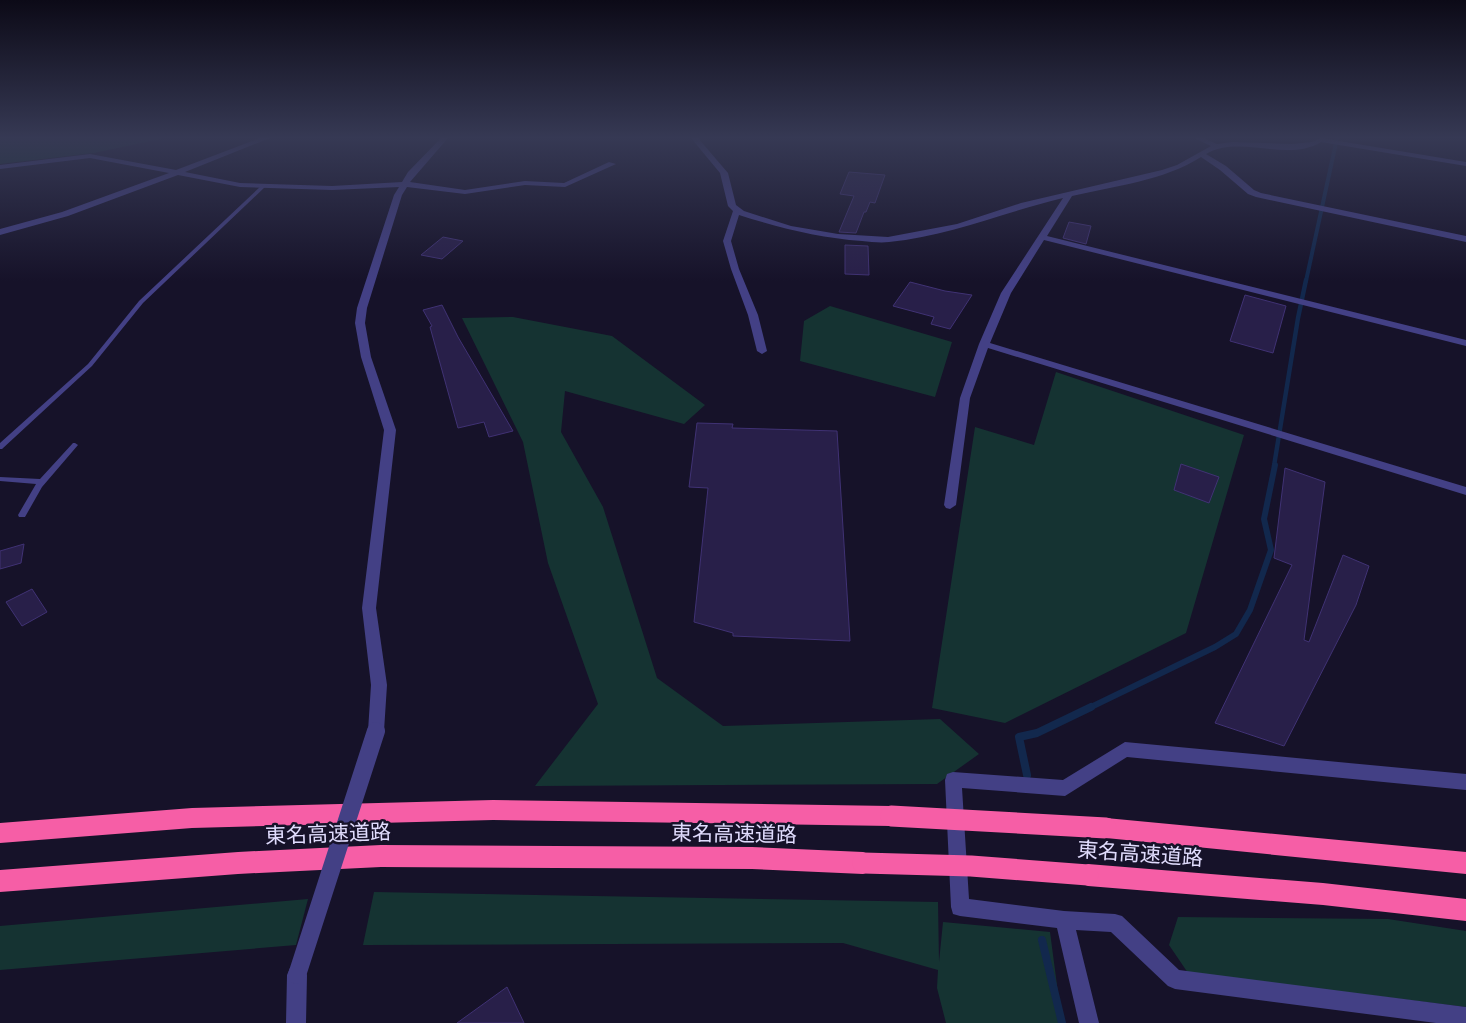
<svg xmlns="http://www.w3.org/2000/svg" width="1466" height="1023" viewBox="0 0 1466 1023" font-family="'Space Grotesk','Noto Sans JP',sans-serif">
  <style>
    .green { fill: #153332 }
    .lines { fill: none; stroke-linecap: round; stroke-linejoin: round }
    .stream-far3 { stroke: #12284d; stroke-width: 4 }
    .stream-far2 { stroke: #12284d; stroke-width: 4.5 }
    .stream-far1 { stroke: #12284d; stroke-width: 6 }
    .stream { stroke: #12284d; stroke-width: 8 }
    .building { fill: #281f49; stroke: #403274 }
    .service { fill: #434085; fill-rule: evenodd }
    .minor { fill: #434085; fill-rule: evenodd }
    .motorway { fill: #f65ea6; fill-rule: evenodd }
    .minor-bridge { stroke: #434085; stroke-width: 18 }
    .motorway-bridge { stroke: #f65ea6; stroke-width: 21 }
    .labels { text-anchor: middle; stroke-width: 5; stroke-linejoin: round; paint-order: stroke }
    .near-street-label { font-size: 21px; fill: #e0dcfd; stroke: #161229 }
  </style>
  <rect width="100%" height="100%" fill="#161229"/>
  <!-- green -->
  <path class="green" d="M0,138H165L94,153L0,164Z
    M830,306L952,342L935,397L800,361L804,321Z
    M513,317L612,336L705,405L684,424L565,391L561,432L603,507L657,678L723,726L940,719L979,754L937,784L535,786L598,704L548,563L523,442L462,318Z
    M1056,372L1244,435L1186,633L1005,723L932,708L975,427L1034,445Z
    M374,892L938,902L939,962L943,922L1050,932L1062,1023H946L937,988L938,970L843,943L363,945Z
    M308,899L296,945L0,970V926Z
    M1178,917L1388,919L1466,931V1007L1188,973L1169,945Z"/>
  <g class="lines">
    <!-- stream-far3 -->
    <path class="stream-far3" d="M1306,281L1337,138"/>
    <!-- stream-far2 -->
    <path class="stream-far2" d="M1274,466L1298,318L1306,280"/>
    <!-- stream-far1 -->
    <path class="stream-far1" d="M1089,708L1215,647L1236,634L1250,610L1271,550L1264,519L1275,465"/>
    <!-- stream -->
    <path class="stream" d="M1027,775L1019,737L1037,733L1091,707
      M1042,940L1062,1023"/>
  </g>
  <!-- building -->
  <path class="building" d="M849,172L885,175L875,203L870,202L866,212H864L856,233L839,232L854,196L840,194Z
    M1069,222L1091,226L1086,244L1063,238Z
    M443,237L463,241L442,259L421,255Z
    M845,245L868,246L869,275L845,274Z
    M910,282L945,291L972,295L950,329L931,324L934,317L893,306Z
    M1245,295L1286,306L1273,353L1230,341Z
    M442,305L458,337L513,431L489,437L484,422L458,428L430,327L432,326L423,310Z
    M697,423L733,424L732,428L837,431L850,641L733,636V633L694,622L708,488L689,487Z
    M1181,464L1219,477L1209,503L1174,490Z
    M1285,468L1325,482L1304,640L1309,642L1343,555L1369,566L1356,605L1284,746L1215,723L1292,565L1274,558Z
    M24,544L21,563L0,569V551Z
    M32,589L47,612L22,626L6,602Z
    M507,987L524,1023H457Z"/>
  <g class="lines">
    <!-- service -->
    <path class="service" d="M262,185L266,186L143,303L92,366L2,449H0V443L88,364L139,301Z
      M73,443H75L78,445L42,487L25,517H19L18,515L36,484L0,481V477L40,479Z"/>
    <!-- minor -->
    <path class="minor" d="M260,138H270L185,172L240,183L332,186L402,182L408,172L441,138H448L410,182L465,190L525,181L564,183L609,162L616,164L565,187L525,185L465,194L407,187L402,195L367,308L365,323L371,357L396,430L376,608L387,685L384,731L382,736L376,738L370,736L368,731L371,685L362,608L384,430L361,357L355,323L357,308L394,195L399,187L332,190L240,187L178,175L68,216L0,235V229L62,212L169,173L90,158L0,169V165L90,154L176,170Z
      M691,138H698L728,173L736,205L744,211L791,226L838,234L888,237L957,224L1021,203L1162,170L1177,165L1211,146L1194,138H1203L1217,144L1232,142L1292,144L1312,142L1321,138L1466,162V166L1321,142C1286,163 1241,134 1206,154L1226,166L1254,190L1261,193L1466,236V242L1256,197L1248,194L1220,170L1201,157C1163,181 1115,186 1072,196L1047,236L1466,340V346L1044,240L1011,293L990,343L1466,487V495L988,348L970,398L956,505L950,509L946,508L944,505L960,398L979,344L1001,293L1063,198C1005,212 949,236 889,242C881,243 871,242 862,241C820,238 780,228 739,215L731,241L739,269L758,315L767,351L762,354L757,351L748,315L731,269L723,241L733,211L728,206L720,173Z
      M1125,742L1466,774V790L1127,757L1065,796L962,788L969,899L1064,911L1115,914L1122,916L1179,970L1466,1007V1023H1436L1175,989L1168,986L1111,932L1076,930L1099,1023H1079L1057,928L960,916L953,914L951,907L945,780L947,774L953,772L1063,780Z
      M297,965L304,968L307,975L306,1023H286L287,975L290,968Z"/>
    <!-- motorway -->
    <path class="motorway" d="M493,800L891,806L898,809L901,816L898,823L891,826L493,820L192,828L0,843V823L192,808Z
      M1106,818L1466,852V874L1106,838L1099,835L1096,828L1099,821Z
      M381,845L752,847L863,852L871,855L874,863L871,871L863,874L752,869L381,867L238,874L0,892V870L238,852Z
      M1088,864L1323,883L1466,899V921L1323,905L1088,886L1080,883L1077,875L1080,867Z"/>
    <!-- minor-bridge -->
    <path class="minor-bridge" d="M297,975L376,731"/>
    <!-- motorway-bridge -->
    <path class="motorway-bridge" d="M891,816L1106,828
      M863,863L971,866L1088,875"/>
  </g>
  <!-- sky -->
  <linearGradient id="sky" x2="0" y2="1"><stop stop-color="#0c0a17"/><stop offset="0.49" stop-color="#363954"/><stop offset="1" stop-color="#363954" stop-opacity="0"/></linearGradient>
  <rect width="1466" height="281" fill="url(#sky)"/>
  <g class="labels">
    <!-- near-street labels -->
    <g class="near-street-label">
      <text transform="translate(328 834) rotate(-2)" y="7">東名高速道路</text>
      <text transform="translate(734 834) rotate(1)" y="7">東名高速道路</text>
      <text transform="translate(1140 854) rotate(4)" y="7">東名高速道路</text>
    </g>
  </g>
</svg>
